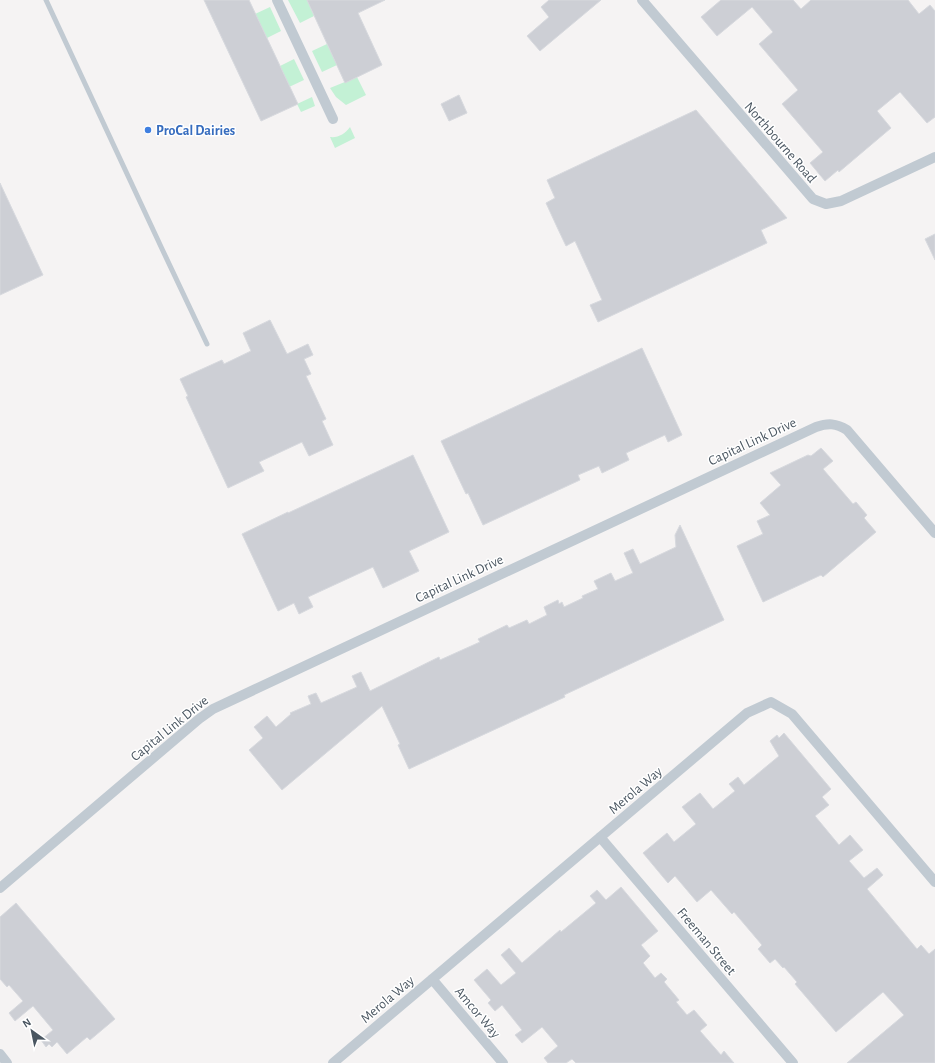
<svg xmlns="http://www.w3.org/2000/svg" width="935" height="1063" viewBox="0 0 935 1063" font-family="'Alegreya Sans',sans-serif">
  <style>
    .green { fill: #c3f1d5 }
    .building { fill: #cdcfd5; stroke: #d7d9de }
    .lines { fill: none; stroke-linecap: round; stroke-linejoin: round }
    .service { stroke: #c1cad2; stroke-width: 5 }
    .minor { stroke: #c1cad2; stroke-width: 10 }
    .shop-dot { fill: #3f7fe0; stroke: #fff; stroke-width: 1.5 }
    .labels { text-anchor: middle; stroke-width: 3; stroke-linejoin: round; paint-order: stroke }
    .shop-label { font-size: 14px; font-weight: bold; fill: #366cbe; stroke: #fff; text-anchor: start }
    .street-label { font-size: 14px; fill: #4a5661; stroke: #fff }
  </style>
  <rect width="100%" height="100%" fill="#f5f3f3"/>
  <!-- green -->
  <path class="green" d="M288,0H307L314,16L300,23Z
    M270,7L281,31L267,38L255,14Z
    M327,44L337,65L322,72L312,51Z
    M294,59L304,80L289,87L280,66Z
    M357,77L366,95L346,105L336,97L330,88Z
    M312,97L315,106L301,112L297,104Z
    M350,127L355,138L335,148L330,137C338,138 345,134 350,127Z"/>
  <!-- building -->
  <path class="building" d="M204,0H249L298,104L261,121Z
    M307,0H385L358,13L382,65L345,83Z
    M549,0H601L540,51L527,36L549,17L541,7Z
    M721,0H793L801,9L811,0H908L919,14L930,5L935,11V117L927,123L900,92L877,111L891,128L839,172L838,170L825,181L810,163L823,152L782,104L798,90L759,44L773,32L752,7L717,36L701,17Z
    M459,95L467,113L449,121L441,104Z
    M696,110L787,218L761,230L767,243L598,322L590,305L602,300L575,241L566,246L557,227L546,203L555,198L547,180Z
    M0,183L43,275L0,295Z
    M935,234V260L925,239Z
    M270,320L287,354L308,344L313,355L304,359L311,374L306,376L326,419L322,421L333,445L309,456L302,442L259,462L264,471L228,488L186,397L188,396L180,379L222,360L224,364L251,351L243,333Z
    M642,348L682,435L668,442L665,435L626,453L629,460L602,473L599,466L578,475L580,480L483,525L468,493L466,494L441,441Z
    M821,448L833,461L823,469L853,504L856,502L867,515L864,518L876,532L823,577L821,575L763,602L737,546L763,534L757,521L770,515L760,503L781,485L770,473L808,455L811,456Z
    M413,455L449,532L409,551L419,571L383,588L373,567L308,597L313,607L299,614L294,603L278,611L242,534L288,512V513Z
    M680,525L724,620L564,695L565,697L409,769L398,745L400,744L382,706L282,790L249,750L263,738L254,727L267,716L276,727L291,714L290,713L311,704L308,696L316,693L321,703L357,687L352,676L361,672L370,691L439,657L440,660L480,642L478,639L507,625L509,628L527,620L529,624L547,615L544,607L558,600L559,604L562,602L564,607L583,598L582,596L598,589L594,581L611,573L615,581L633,573L624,553L633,549L640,564L676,547L675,535Z
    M784,733L831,789L822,797L829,805L815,816L839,845L850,835L863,850L849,861L864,878L877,868L883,875L867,889L917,949L921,945L929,954L935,949V1063H847L904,1015L883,992L836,1032L795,984L797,982L784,967L783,968L775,959L770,963L758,949L762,945L734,912L732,914L711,890L697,902L675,876L668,883L643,853L667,833L674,842L696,824L682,807L700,793L713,809L735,791L729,784L738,777L744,785L779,756L770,741L777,735L779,738Z
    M621,887L658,931L641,945L650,956L643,963L655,978L661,973L667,979L664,982L679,1000L676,1002L687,1015L694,1010L707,1025L700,1031L721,1055L724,1051L734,1063H576L572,1059L566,1063H548L544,1058L558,1046L542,1027L522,1043L515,1035L522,1030L502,1005L495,1011L488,1003L491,1000L474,980L487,969L501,985L516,973L501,955L509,948L522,963L560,930L561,932L596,903L590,896L597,890L606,900Z
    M16,903L115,1019L90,1040L87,1037L67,1054L57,1042L52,1047L49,1044L46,1047L41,1040L53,1030L33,1006L15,1021L9,1013L23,1001L9,985L7,987L0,979V917Z"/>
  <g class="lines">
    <!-- service -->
    <path class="service" d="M46,0L163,251L207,344"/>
    <!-- minor -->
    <path class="minor" d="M277,0L333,119
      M642,0L813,199L826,204L841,201L935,157
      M600,837L793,1063
      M0,888L199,719L213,709L816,427C828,423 836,423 847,430L935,533
      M432,979L503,1063
      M0,1054L7,1063
      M333,1063L747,713L771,702L792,714L935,882"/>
  </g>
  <!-- markers -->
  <circle class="shop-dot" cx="148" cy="130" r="4"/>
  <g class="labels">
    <!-- shop labels -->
    <g class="shop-label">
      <text x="156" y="135">ProCal Dairies</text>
    </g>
    <!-- street labels -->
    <g class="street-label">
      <text transform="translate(781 142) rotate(49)" y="5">Northbourne Road</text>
      <text transform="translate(752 441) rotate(-25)" y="5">Capital Link Drive</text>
      <text transform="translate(459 578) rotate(-25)" y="5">Capital Link Drive</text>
      <text transform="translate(169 728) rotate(-39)" y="5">Capital Link Drive</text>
      <text transform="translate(635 790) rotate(-40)" y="5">Merola Way</text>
      <text transform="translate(707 941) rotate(50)" y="5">Freeman Street</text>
      <text transform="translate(387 999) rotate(-40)" y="5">Merola Way</text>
      <text transform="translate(478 1012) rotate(50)" y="5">Amcor Way</text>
    </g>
  </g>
  <!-- north arrow -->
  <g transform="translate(32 1031) rotate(327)" stroke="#ffffff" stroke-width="3" paint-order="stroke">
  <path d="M0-3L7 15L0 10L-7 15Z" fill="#4a5661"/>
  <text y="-6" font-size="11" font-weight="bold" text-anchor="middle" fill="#4a5661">N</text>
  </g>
</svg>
